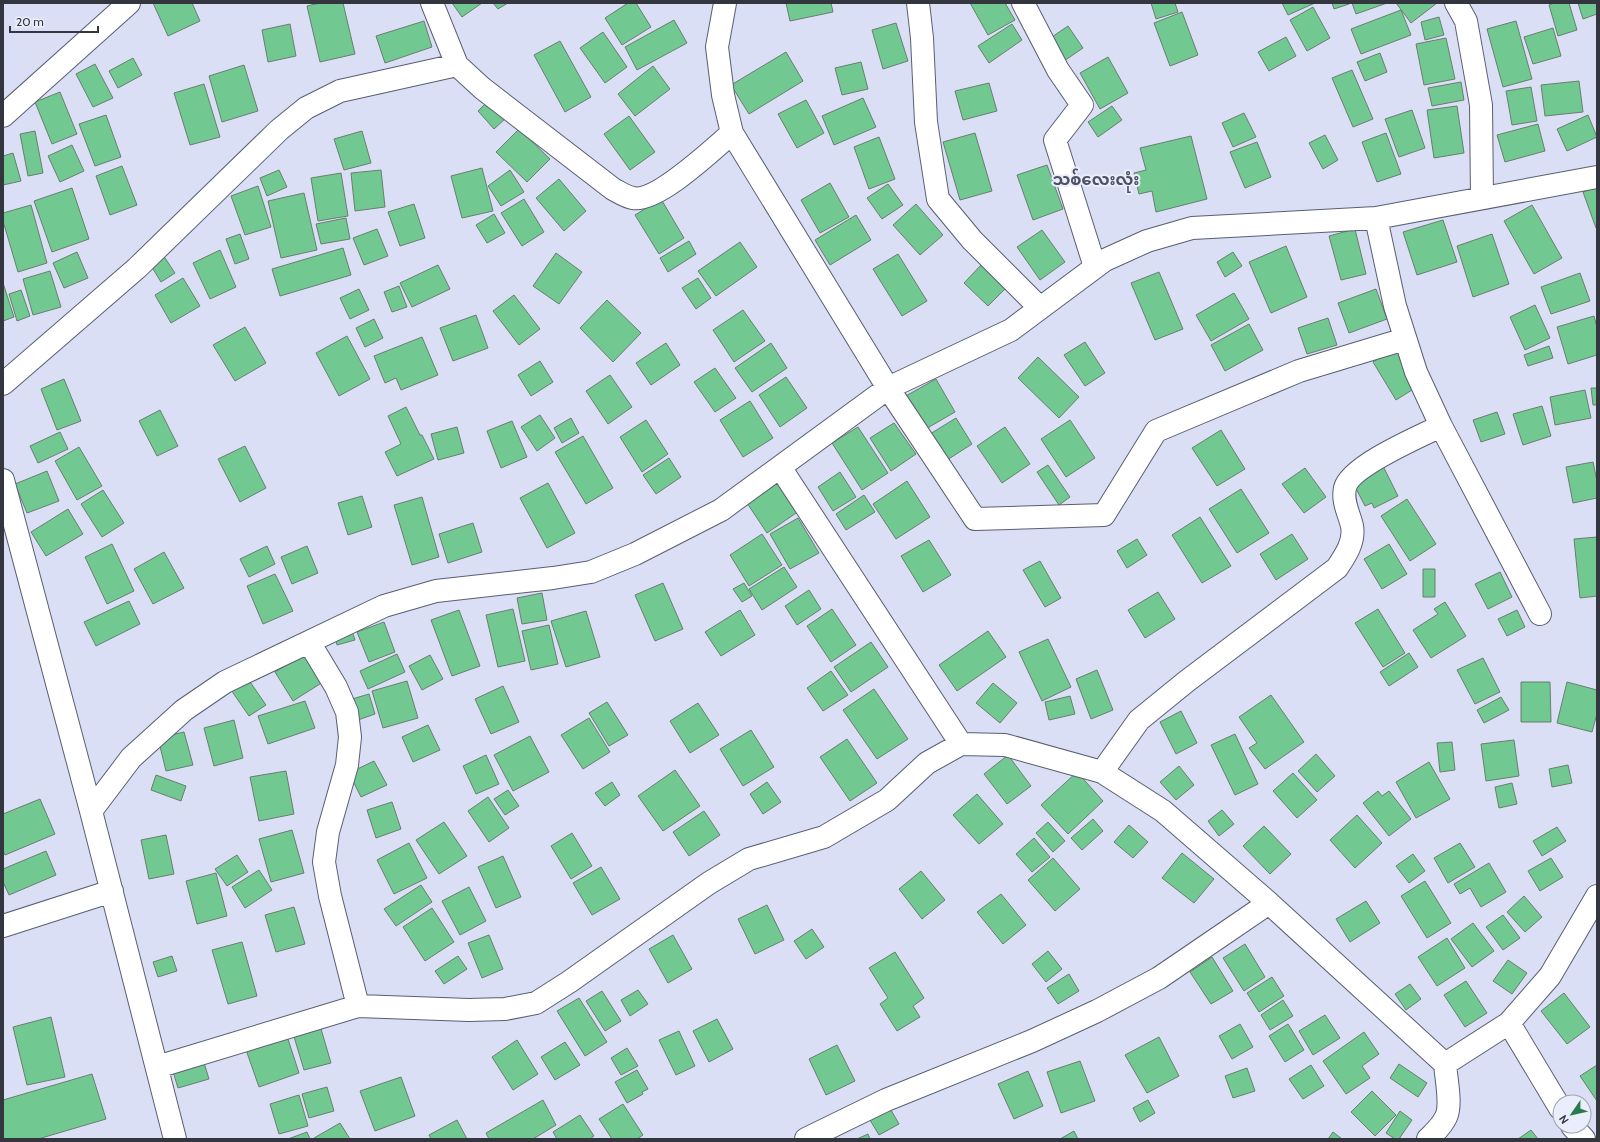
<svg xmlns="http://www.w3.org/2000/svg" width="1600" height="1142" viewBox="0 0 1600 1142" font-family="Cabin,'Noto Sans Myanmar',sans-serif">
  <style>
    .building { fill: #71c991; stroke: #697e6f }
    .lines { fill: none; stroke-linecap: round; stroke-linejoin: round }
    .minor-casing { stroke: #5a5e72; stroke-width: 24 }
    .minor { stroke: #fff; stroke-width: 22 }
    .labels { text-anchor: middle; stroke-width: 4; stroke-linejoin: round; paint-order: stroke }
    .quarter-label { font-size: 16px; font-weight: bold; fill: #4c5063; stroke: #eaedfb }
  </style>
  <rect width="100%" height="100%" fill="#dadff6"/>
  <!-- building -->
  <path class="building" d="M153,3H192L200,21L168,36Z
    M320,3H343L355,54L320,62L307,6Z
    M452,3H482L462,17Z
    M493,3H508L498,9Z
    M628,3H636L651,27L622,45L605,18Z
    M786,3H831L833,12L790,21Z
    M970,3H1005L1015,20L988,35Z
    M1151,3H1175L1178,12L1156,19Z
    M1282,3H1315L1288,15Z
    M1332,3H1349V4L1334,9Z
    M1352,3H1387L1356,14Z
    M1396,3H1437L1411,23Z
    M1554,3H1569L1577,30L1558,36L1549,5Z
    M1578,3H1597V14L1583,19Z
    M1313,7L1330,38L1307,51L1290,20Z
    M1401,10L1411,35L1361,54L1351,29Z
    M1182,12L1198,55L1170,66L1154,23Z
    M1439,17L1444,35L1425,40L1421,22Z
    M674,20L687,43L637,70L625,47Z
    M424,21L432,47L385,63L376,36Z
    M1516,21L1532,79L1503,87L1487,29Z
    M896,23L908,61L883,69L872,30Z
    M290,24L296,56L268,62L262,30Z
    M1012,24L1022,40L989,63L978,46Z
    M1068,26L1083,48L1061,63L1046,41Z
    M1553,28L1561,56L1533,64L1524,37Z
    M603,32L627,67L605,83L580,48Z
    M1286,37L1296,56L1269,71L1258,52Z
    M1446,38L1455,79L1424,85L1416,44Z
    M560,41L591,97L565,112L534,55Z
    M786,52L803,81L749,114L731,85Z
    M1380,53L1387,72L1365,81L1357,62Z
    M1108,57L1128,93L1100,109L1080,73Z
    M133,58L142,75L118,88L109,71Z
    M861,62L868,89L842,95L835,68Z
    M95,64L113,98L93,107L76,74Z
    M244,65L258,111L222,122L209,76Z
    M653,66L670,89L635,116L618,94Z
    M1352,70L1373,119L1353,127L1332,78Z
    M1579,81L1583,112L1545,116L1541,85Z
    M1461,82L1464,100L1432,106L1428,88Z
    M989,83L997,111L963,120L955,91Z
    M204,84L220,137L190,145L174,93Z
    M1531,87L1537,121L1512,125L1506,91Z
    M60,92L77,134L52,144L35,102Z
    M863,98L876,127L834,145L822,116Z
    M489,100L506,118L494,129L478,111Z
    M806,100L824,133L797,148L778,114Z
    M1112,106L1122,120L1098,137L1088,122Z
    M1457,106L1464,153L1434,158L1427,110Z
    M1412,110L1425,148L1399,157L1385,119Z
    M1244,113L1256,137L1233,147L1222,123Z
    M106,115L121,157L95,166L79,124Z
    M1588,115L1597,137L1567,151L1557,129Z
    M629,116L655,152L630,170L604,134Z
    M1538,124L1545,151L1505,162L1497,135Z
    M519,129L550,159L527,182L496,152Z
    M35,131L43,173L28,176L20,134Z
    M362,131L371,163L344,170L334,139Z
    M975,133L992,191L960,200L943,142Z
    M1386,133L1401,174L1377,182L1362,142Z
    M1325,135L1338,160L1323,169L1309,143Z
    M1191,136L1207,199L1156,212L1152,191L1139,194L1134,173L1146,170L1140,148Z
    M879,137L895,179L869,189L854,147Z
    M1257,142L1271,177L1245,188L1230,152Z
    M72,145L84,171L60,182L48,156Z
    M13,153L21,181L3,185V156Z
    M1047,165L1063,209L1033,220L1017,175Z
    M122,166L137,205L110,215L96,176Z
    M482,168L493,211L462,218L451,176Z
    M279,170L287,187L267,196L260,178Z
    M381,170L385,207L355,211L351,173Z
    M510,170L524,192L501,206L488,186Z
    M341,173L348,216L318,221L311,178Z
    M559,179L586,211L564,231L536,198Z
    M830,183L849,217L820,233L801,200Z
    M888,184L903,205L882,219L867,198Z
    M258,186L271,227L245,235L231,196Z
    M1597,187V227L1596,228L1583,192Z
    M72,188L89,239L52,252L34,201Z
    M304,193L317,250L281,258L268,201Z
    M524,199L544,232L522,246L501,213Z
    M661,199L684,238L659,254L635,215Z
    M414,204L425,238L400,246L388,212Z
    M916,204L943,235L920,255L893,225Z
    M31,205L47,263L18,272L3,221V213Z
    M1532,205L1562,258L1534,274L1504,221Z
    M494,214L505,233L487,243L476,225Z
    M856,215L871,240L830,265L815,240Z
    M346,218L350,239L321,244L316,224Z
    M1443,220L1457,262L1417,275L1403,232Z
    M377,229L388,256L364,265L353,238Z
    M1355,229L1366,274L1341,280L1329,236Z
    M1042,230L1065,262L1040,280L1017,247Z
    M240,234L249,259L235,264L226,239Z
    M1492,234L1509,284L1473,297L1457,246Z
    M689,241L696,254L668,272L660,258Z
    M740,242L757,267L716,296L698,271Z
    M1286,246L1307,297L1271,313L1249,262Z
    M343,248L351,275L280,296L272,269Z
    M220,250L236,287L210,299L193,263Z
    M77,252L88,278L64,288L53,263Z
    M1233,252L1242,266L1225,277L1217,262Z
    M556,253L582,272L559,304L533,286Z
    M898,254L927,301L902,316L873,269Z
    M163,255L175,273L161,282L150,264Z
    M982,264L1006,288L988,306L964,283Z
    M438,265L450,289L412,307L400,283Z
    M50,271L61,307L33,315L23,279Z
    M1159,272L1183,329L1155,340L1131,283Z
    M1580,273L1590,301L1551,314L1541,287Z
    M183,278L200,306L171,323L155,295Z
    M698,278L711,298L696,309L682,288Z
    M3,283L14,317L3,321Z
    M399,286L407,307L392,312L384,292Z
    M359,289L369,310L350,319L340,298Z
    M1376,289L1387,319L1349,333L1338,303Z
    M21,290L30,316L17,321L9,294Z
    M1234,293L1249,319L1211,341L1196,315Z
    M514,295L540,329L519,345L493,311Z
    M607,300L641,333L613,362L580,328Z
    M1535,305L1550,338L1525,350L1510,317Z
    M743,310L765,341L734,362L713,330Z
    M476,315L488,348L453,361L440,328Z
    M1594,316L1597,327V355L1568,364L1557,327Z
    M1328,318L1337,345L1307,354L1298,328Z
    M374,319L383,338L365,347L356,328Z
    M1249,324L1263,350L1225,371L1211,345Z
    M245,327L266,363L235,381L213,345Z
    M347,336L370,379L339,396L316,353Z
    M422,337L438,375L401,390L396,378L385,383L374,356Z
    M1085,342L1105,373L1085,386L1064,355Z
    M666,343L680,365L651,385L636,363Z
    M771,343L787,368L752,392L735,368Z
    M1549,346L1553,358L1528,366L1524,355Z
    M1397,347L1420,385L1396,400L1373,362Z
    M1038,357L1079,397L1059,418L1018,378Z
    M540,361L553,382L531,396L518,375Z
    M715,368L736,398L715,412L694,382Z
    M610,375L632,407L608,424L586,391Z
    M786,377L807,408L780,427L759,395Z
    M64,379L81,421L57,430L41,389Z
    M936,379L955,412L924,430L904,397Z
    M1591,388H1597V405H1593Z
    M1585,390L1591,418L1555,425L1550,397Z
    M750,401L773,438L743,457L720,420Z
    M1542,406L1551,436L1523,445L1513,414Z
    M406,407L420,435H422L434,459L397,476L385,452L401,444L388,416Z
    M160,410L178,446L157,456L139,421Z
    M1497,412L1505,434L1481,442L1473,420Z
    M540,415L555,438L537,451L521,427Z
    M571,418L579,433L562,443L554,428Z
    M956,418L972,444L947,460L930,434Z
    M646,420L668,454L642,472L620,437Z
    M1070,420L1095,458L1066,477L1041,439Z
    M512,421L527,457L501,468L487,431Z
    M894,423L916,454L891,471L870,438Z
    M457,427L464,453L438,460L431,434Z
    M858,427L888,473L862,490L832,443Z
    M1005,427L1030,464L1002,483L977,446Z
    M1221,430L1245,469L1217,486L1192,448Z
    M60,432L68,449L38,463L30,446Z
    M583,436L613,488L586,504L555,452Z
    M245,446L266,488L240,502L218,459Z
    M79,447L102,486L77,500L55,461Z
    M669,458L681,477L656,494L643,475Z
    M1593,462L1597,481V498L1573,503L1566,467Z
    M1382,464L1398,496L1374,508L1372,503L1365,506L1351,479Z
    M1048,465L1070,497L1059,505L1037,472Z
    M1305,468L1326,497L1304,513L1282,484Z
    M47,471L59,501L27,513L15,484Z
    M840,472L856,497L833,511L818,487Z
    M907,481L930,517L896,539L873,504Z
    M779,482L799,511L767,533L747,503Z
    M548,483L575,533L547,548L520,498Z
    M1241,489L1269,533L1237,553L1209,509Z
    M103,490L124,523L102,537L81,504Z
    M864,495L875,512L846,530L836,514Z
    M362,496L372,527L348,535L338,503Z
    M422,497L439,557L412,565L394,505Z
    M1407,499L1436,544L1410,561L1381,516Z
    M68,509L83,534L46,556L31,532Z
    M1200,517L1231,566L1202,583L1172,535Z
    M798,518L819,553L790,569L770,534Z
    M473,523L482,552L448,563L439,534Z
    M762,534L782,565L749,586L730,555Z
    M1292,534L1308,559L1276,580L1260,554Z
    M1597,537V596L1580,598L1574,539Z
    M1137,539L1147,555L1127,568L1117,551Z
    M929,540L951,575L923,592L901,556Z
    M112,544L134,591L107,604L85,557Z
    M1389,544L1407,574L1382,589L1364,559Z
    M267,546L275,564L249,577L240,559Z
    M307,546L318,573L292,584L281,557Z
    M164,552L184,588L153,604L134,569Z
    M1040,561L1061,598L1045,607L1023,570Z
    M784,567L797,587L762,610L749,589Z
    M1423,569H1435V597H1423Z
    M1500,572L1512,597L1488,609L1475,584Z
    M275,574L293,611L263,624L247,586Z
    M663,583L683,629L655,641L635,595Z
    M744,583L752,596L742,602L733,589Z
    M809,590L821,609L797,625L785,606Z
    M1158,592L1175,619L1145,638L1128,610Z
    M542,593L547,620L522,624L517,598Z
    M129,601L140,624L96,646L84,622Z
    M1445,602L1466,636L1431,658L1413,630L1438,614L1434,609Z
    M513,609L525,661L498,667L486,615Z
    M832,609L856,645L831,662L807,626Z
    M1378,609L1405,653L1383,667L1355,623Z
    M459,610L480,666L452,676L431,620Z
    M740,610L755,635L721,656L705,632Z
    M1517,610L1525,627L1507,636L1498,619Z
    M586,611L600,657L566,667L551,621Z
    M384,622L395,652L369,662L357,632Z
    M549,625L558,664L531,670L522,631Z
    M351,628L355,640L337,645L334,633Z
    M988,631L1006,657L957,691L939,665Z
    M1048,639L1071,687L1042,701L1019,652Z
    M871,642L888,667L851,692L834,667Z
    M1409,653L1418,667L1389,686L1380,672Z
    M305,654L323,682L293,701L275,672Z
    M397,654L405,672L368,689L360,671Z
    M430,655L443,679L422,690L409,666Z
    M1483,658L1500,692L1475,704L1457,670Z
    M1097,670L1113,710L1091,719L1076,679Z
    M831,671L848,695L823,711L807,688Z
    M246,676L266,705L249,716L229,687Z
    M407,681L418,718L383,728L372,691Z
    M1521,682H1550L1551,722H1521Z
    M1567,682L1597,690V714L1592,732L1557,723Z
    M993,683L1017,703L1000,723L976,703Z
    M503,686L519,722L491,734L475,699Z
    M874,689L908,739L877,759L843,710Z
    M369,694L375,714L358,720L352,699Z
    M1271,695L1304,742L1265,769L1249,748L1257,743L1239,717Z
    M1070,696L1075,714L1049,720L1045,702Z
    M1501,697L1509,710L1484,723L1477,710Z
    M305,701L315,728L268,744L258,716Z
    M607,702L628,735L609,746L589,713Z
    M698,703L719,735L690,753L670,721Z
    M1181,711L1197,743L1176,754L1160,722Z
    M589,718L610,752L583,769L561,735Z
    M234,720L243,758L214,766L204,728Z
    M428,725L440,750L413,762L402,737Z
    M751,730L774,767L743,786L720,749Z
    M184,732L193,765L166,771L158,738Z
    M1235,734L1258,784L1235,795L1211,745Z
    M530,736L549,772L513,791L494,755Z
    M847,739L877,783L850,801L820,757Z
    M1514,740L1519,776L1486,781L1481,744Z
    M1452,742L1455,770L1440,772L1437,743Z
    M1316,754L1335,776L1317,792L1298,771Z
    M486,755L499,784L476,794L463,766Z
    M1008,755L1031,786L1007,804L984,774Z
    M374,761L387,785L361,797L349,773Z
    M1429,762L1450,799L1416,818L1396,782Z
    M1568,765L1572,783L1552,787L1549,769Z
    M1179,766L1194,785L1176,800L1160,782Z
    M675,770L700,806L663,831L638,796Z
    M286,771L294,814L259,821L250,777Z
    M1077,772L1103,801L1068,834L1041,805Z
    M1293,773L1317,800L1297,818L1273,791Z
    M156,775L186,786L181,801L151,790Z
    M612,782L620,795L605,806L595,793Z
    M767,782L781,802L763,814L750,794Z
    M1512,783L1517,804L1499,808L1495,787Z
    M508,790L519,806L505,815L494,799Z
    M1378,791L1382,796L1389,791L1411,819L1389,836L1363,803Z
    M977,794L1003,824L979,844L953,815Z
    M488,797L509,828L489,842L468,811Z
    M40,799L55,834L5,855L3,851V814Z
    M392,802L401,829L376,838L367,810Z
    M1222,810L1234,824L1219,836L1208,821Z
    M704,811L720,835L689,856L673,832Z
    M1357,815L1382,843L1355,868L1330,840Z
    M1093,819L1103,831L1082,850L1071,838Z
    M444,822L467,856L439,874L416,840Z
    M1048,822L1065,841L1053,852L1036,833Z
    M1129,825L1148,842L1133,858L1114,842Z
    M1264,826L1291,854L1270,874L1243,846Z
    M1557,827L1566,841L1542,856L1533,841Z
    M292,830L304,873L271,882L259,839Z
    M572,833L592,866L571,879L551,846Z
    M166,835L174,874L149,879L141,840Z
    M1034,838L1050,857L1032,872L1016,854Z
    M409,843L427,878L394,894L377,860Z
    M1460,843L1475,867L1448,883L1434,858Z
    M46,851L56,875L9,895L3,882V869Z
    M1182,853L1214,879L1194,903L1162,878Z
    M1413,854L1425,871L1409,883L1396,866Z
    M237,855L248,872L227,886L215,869Z
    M503,856L521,897L496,908L478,867Z
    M1053,858L1080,889L1055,911L1028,880Z
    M1551,858L1563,877L1540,891L1528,871Z
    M1489,863L1506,892L1481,907L1470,888L1460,894L1454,884Z
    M601,867L620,899L592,915L573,883Z
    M259,870L272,890L245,908L232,887Z
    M921,871L945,900L922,919L899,889Z
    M216,873L227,916L197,924L186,881Z
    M1425,881L1451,923L1427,938L1401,896Z
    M421,885L432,902L396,926L384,909Z
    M469,887L486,921L460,935L442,901Z
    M1001,894L1026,925L1003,944L977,912Z
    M1524,896L1542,917L1525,932L1507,912Z
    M1366,901L1380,923L1350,942L1336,919Z
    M767,905L784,940L755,954L738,919Z
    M294,907L305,944L276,952L265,915Z
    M432,908L454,942L425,961L403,927Z
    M1503,915L1520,938L1503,950L1486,927Z
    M1473,923L1494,951L1472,967L1451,939Z
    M812,929L824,947L806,959L794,941Z
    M489,935L503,969L482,978L468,943Z
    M673,935L692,969L668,983L649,949Z
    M1447,938L1465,968L1437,986L1418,957Z
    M242,942L257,996L228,1004L212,950Z
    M1245,944L1265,977L1244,991L1223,958Z
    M1048,951L1062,969L1046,982L1032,964Z
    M895,952L924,998L913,1006L920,1017L897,1031L880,1004L888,998L869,968Z
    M172,956L177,971L158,977L153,962Z
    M458,956L467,969L444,984L435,971Z
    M1212,957L1233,991L1211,1004L1190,972Z
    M1508,960L1527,973L1512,994L1493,981Z
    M1069,974L1079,991L1058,1004L1047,988Z
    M1272,977L1284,996L1259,1012L1247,993Z
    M1466,981L1487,1013L1465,1027L1444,995Z
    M1410,984L1421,999L1406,1010L1395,994Z
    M638,990L648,1004L630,1016L621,1000Z
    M602,991L621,1021L605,1031L586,1001Z
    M1564,993L1590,1027L1567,1044L1541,1011Z
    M579,998L607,1042L585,1056L557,1011Z
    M1283,1000L1293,1016L1270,1030L1261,1015Z
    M1325,1015L1340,1038L1313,1055L1299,1031Z
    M51,1017L65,1077L27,1085L13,1027Z
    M717,1019L733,1049L709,1062L693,1031Z
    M319,1022L331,1063L304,1070L292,1030Z
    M1240,1024L1253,1047L1232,1059L1219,1036Z
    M1288,1024L1304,1050L1285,1062L1269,1036Z
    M679,1031L695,1066L676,1075L659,1040Z
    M1364,1032L1379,1054L1362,1066L1370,1078L1346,1094L1323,1061Z
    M286,1033L299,1073L259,1087L245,1047Z
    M1159,1037L1179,1076L1147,1093L1125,1055Z
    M517,1040L538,1074L513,1090L492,1057Z
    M565,1042L580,1065L555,1080L541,1057Z
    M837,1045L855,1081L826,1095L809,1059Z
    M627,1048L638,1066L621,1075L611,1058Z
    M202,1056L209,1079L178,1088L171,1065Z
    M1080,1061L1095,1101L1061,1113L1047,1072Z
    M1399,1064L1427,1083L1418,1097L1390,1078Z
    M1311,1065L1324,1086L1303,1099L1289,1079Z
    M1597,1065V1101L1580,1076Z
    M1247,1068L1255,1091L1233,1098L1225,1076Z
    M637,1070L648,1089L642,1092L643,1094L627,1103L615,1082Z
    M1028,1071L1043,1106L1014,1119L998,1084Z
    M92,1074L106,1119L38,1139H3V1100Z
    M401,1077L415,1116L375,1131L360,1091Z
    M327,1087L334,1111L309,1118L302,1094Z
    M1372,1091L1396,1115L1375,1136L1351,1112Z
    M299,1095L308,1126L279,1134L270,1104Z
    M543,1100L556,1125L533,1139H489L486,1133Z
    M1148,1100L1155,1113L1140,1122L1133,1108Z
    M887,1103L899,1124L879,1135L867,1115Z
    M623,1104L643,1135L637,1139H612L599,1119Z
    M1400,1111L1412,1120L1399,1139H1395L1386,1133Z
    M580,1115L594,1136L590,1139H557L553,1132Z
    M457,1120L467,1139H431L429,1135Z
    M340,1123L350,1139H315L314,1138Z
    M1531,1130L1538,1139H1518Z
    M1074,1131L1078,1139H1060Z
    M307,1132L310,1139H288Z
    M1333,1132L1342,1139H1328Z
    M868,1134L870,1139H857Z"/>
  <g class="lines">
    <!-- minor casing -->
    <g class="minor-casing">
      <path id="minor" d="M432,3L457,65
        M725,3L717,47L723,95L732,133L888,388L975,519L1104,515L1156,431L1299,371L1405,339
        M918,3L922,38L926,122L938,199L972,240L1040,308
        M1023,3L1058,70L1082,105L1055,140L1095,267
        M1456,3L1466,21L1481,105L1482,198
        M3,116L129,3
        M1376,218L1395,306L1416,372L1441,426L1540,614
        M3,384L137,268L279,130L306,108L340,91L457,65L482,88L613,189C619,192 626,197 633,198C657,203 713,149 732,133
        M780,467L961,744
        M3,480L91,811L175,1139
        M309,642L336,687L347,712L350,737L347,765L328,832L324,862L330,896L358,1006L469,1010L505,1009L536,1003L569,982L709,883L749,859L824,837L887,800L927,763L961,744L1005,745L1102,772L1163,811L1269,903L1445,1064C1446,1078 1452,1105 1446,1117C1442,1126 1435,1132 1428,1139
        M1102,772L1139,720L1187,681L1337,568C1345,556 1355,542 1352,526C1349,513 1342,502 1345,488C1350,466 1421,436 1441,426
        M91,811L131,758L184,710L225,682L384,606L436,591L553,578L591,572L635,554L721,510L888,388L1011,330L1105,260L1147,241L1192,228L1376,218L1597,177
        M3,926L112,891
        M1509,1023L1560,1108
        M1445,1064L1509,1023L1550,976L1597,896
        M157,1067L358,1006
        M1572,1126L1584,1139
        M806,1139L886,1100L1032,1041L1097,1011L1159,978L1269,903"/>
    </g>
    <!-- minor -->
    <use href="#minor" class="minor"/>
  </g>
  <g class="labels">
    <!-- quarter labels -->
    <g class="quarter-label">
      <text x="1096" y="185">သစ်လေးလုံး</text>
    </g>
  </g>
  <!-- border -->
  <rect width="1600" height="1142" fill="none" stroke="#34363f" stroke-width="8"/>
  <!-- north arrow -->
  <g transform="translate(1572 1114) rotate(236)"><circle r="19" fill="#eaedfb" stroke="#a1a4b0"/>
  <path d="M0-3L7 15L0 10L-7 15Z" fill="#297b4d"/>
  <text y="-6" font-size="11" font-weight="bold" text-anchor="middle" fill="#34363f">N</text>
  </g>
  <!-- scale -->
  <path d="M10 26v6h88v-6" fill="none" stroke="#34363f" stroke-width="2"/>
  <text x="16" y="26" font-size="12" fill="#34363f" stroke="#eaedfb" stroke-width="3" paint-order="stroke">20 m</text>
</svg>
